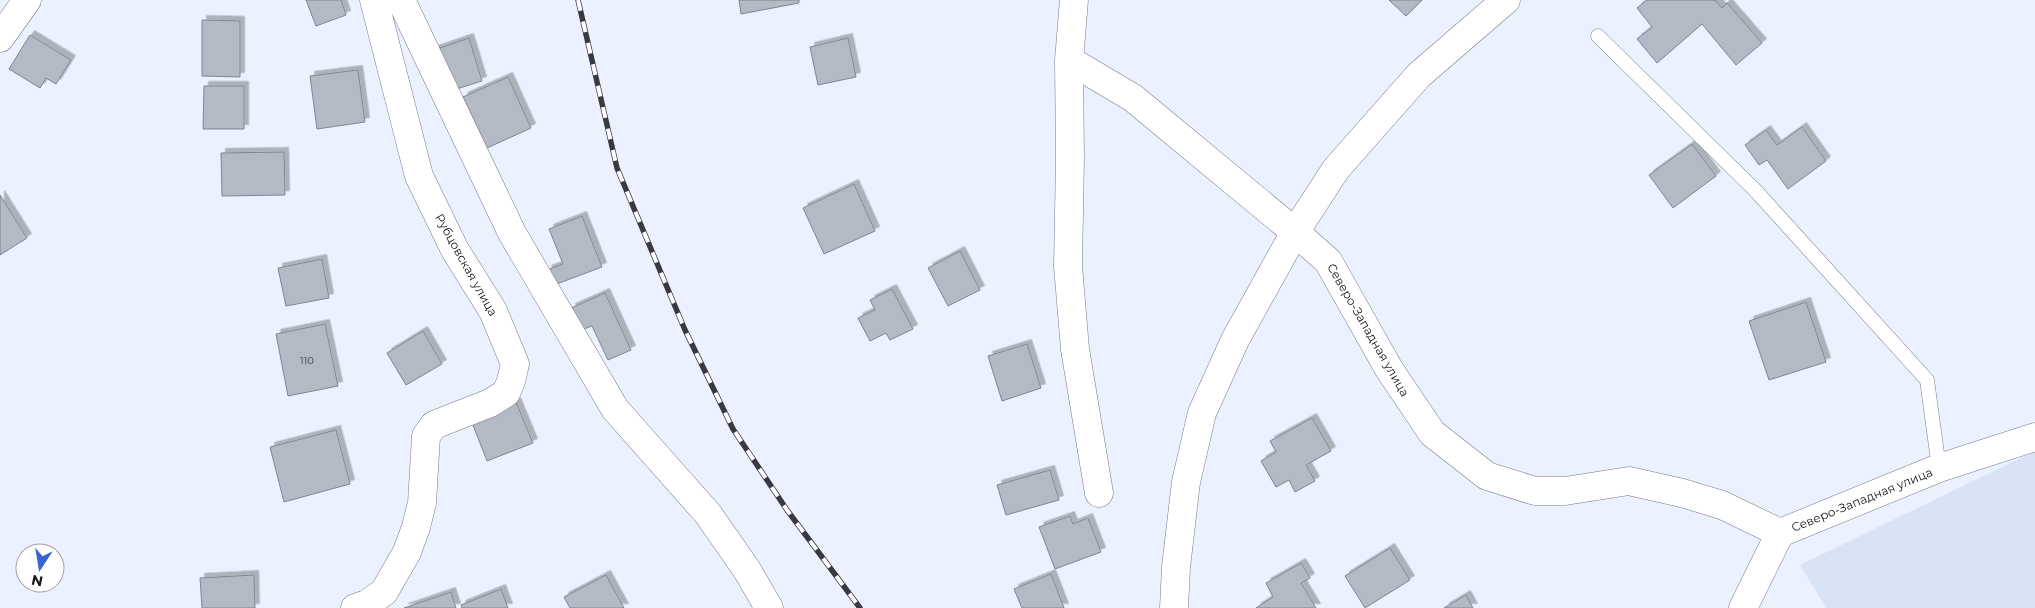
<svg xmlns="http://www.w3.org/2000/svg" width="2035" height="608" viewBox="0 0 2035 608" font-family="Montserrat,sans-serif">
  <style>
    .built { fill: #d9e3f6 }
    .building { fill: #b3b9c5; stroke: #7f8590; filter: url(#shadow) }
    .lines { fill: none; stroke-linecap: round; stroke-linejoin: round }
    .service-casing { stroke: #767b86; stroke-width: 15 }
    .minor-casing { stroke: #767b86; stroke-width: 29 }
    .service { stroke: #fff; stroke-width: 14 }
    .minor { stroke: #fff; stroke-width: 28 }
    .rail-casing { stroke: #383a40; stroke-width: 5.5 }
    .rail { stroke: #fff; stroke-width: 4; stroke-dasharray: 11; stroke-linecap: butt }
    .labels { text-anchor: middle; stroke-width: 4.5; stroke-linejoin: round; paint-order: stroke }
    .number-label { font-size: 10px; fill: #3c3f45 }
    .street-label { font-size: 12px; fill: #14161a; stroke: #fff }
  </style>
  <defs>
    <filter id="shadow"><feDropShadow dx="4.5" dy="-4.5" stdDeviation="0" flood-color="#0004"/></filter>
  </defs>
  <rect width="100%" height="100%" fill="#ebf1fe"/>
  <!-- built -->
  <path class="built" d="M2035,451V608H1826L1800,565Z"/>
  <!-- building -->
  <path class="building" d="M306,0H341L346,15L316,26Z
    M739,0H799V3L741,14Z
    M1389,0H1422L1406,16Z
    M1647,0H1715L1722,8L1727,3L1762,43L1736,65L1702,24L1657,63L1637,39L1652,27L1637,8Z
    M202,20L240,21V77L202,76Z
    M30,35L71,60L56,84L46,78L40,88L9,69Z
    M469,38L482,81L447,92L434,50Z
    M848,38L856,77L818,85L810,47Z
    M358,70L365,122L317,129L310,76Z
    M508,77L531,128L487,148L463,97Z
    M204,86H244V129H203Z
    M1802,127L1826,161L1788,189L1767,160L1759,165L1745,145L1766,130L1777,145Z
    M1692,144L1716,176L1673,208L1649,175Z
    M284,152L285,195L222,196L221,153Z
    M854,184L875,231L824,254L803,208Z
    M0,195L27,238L0,255Z
    M582,216L602,267L554,285L547,270L563,264L549,229Z
    M960,251L980,290L948,306L928,268Z
    M322,259L329,298L286,306L278,268Z
    M892,289L913,329L890,340L886,333L870,341L858,318L875,310L870,300Z
    M605,293L631,350L608,360L592,326L581,330L571,308Z
    M1806,302L1826,362L1769,380L1749,321Z
    M325,324L338,386L288,396L276,334Z
    M423,331L442,364L406,385L387,353Z
    M1027,344L1041,388L1002,401L988,356Z
    M516,402L533,443L487,461L471,420Z
    M1312,418L1331,451L1306,465L1315,481L1295,492L1289,480L1276,487L1261,461L1276,452L1270,441Z
    M336,430L350,484L284,502L270,447Z
    M1050,470L1059,500L1006,515L997,485Z
    M1070,516L1073,524L1088,518L1101,552L1055,569L1039,527Z
    M1390,548L1410,580L1365,608L1345,576Z
    M1301,563L1310,578L1301,583L1316,608H1256L1273,597L1266,583Z
    M1051,574L1064,608H1022L1014,589Z
    M254,575L255,608H202L200,578Z
    M606,575L624,608H570L564,597Z
    M501,589L508,608H462L461,605Z
    M451,592L456,608H404Z
    M1466,595L1473,608H1444Z"/>
  <g class="lines">
    <!-- service casing -->
    <g class="service-casing">
      <path id="service" d="M1598,36L1755,190L1927,380L1939,468"/>
    </g>
    <!-- minor casing -->
    <g class="minor-casing">
      <path id="minor" d="M401,0L512,233L615,409L708,514L747,570L769,608
        M1074,0L1069,60L1070,160L1068,266L1075,349L1099,493
        M1506,0L1419,75L1336,169L1295,232L1328,261L1389,369L1432,433L1487,476L1535,491H1565L1629,481L1682,493L1722,505L1780,533L1939,468L2035,437
        M0,38L27,0
        M1069,60L1133,98L1295,232L1235,340L1202,413L1186,482L1176,567L1174,608
        M355,608L367,604L384,592L407,552L416,527L422,503L426,436L434,425L490,403L506,393L511,381L515,364L493,311L455,250L419,176L374,0
        M1743,608L1780,533"/>
    </g>
    <!-- service -->
    <use href="#service" class="service"/>
    <!-- minor -->
    <use href="#minor" class="minor"/>
    <!-- rail casing -->
    <g class="rail-casing">
      <path id="rail" d="M578,0L617,168L685,330L733,429L787,510L860,608"/>
    </g>
    <!-- rail -->
    <use href="#rail" class="rail"/>
  </g>
  <g class="labels">
    <!-- number labels -->
    <g class="number-label">
      <text x="307" y="364">110</text>
    </g>
    <!-- street labels -->
    <g class="street-label">
      <text transform="translate(466 265) rotate(61)" y="4">Рубцовская улица</text>
      <text transform="translate(1368 330) rotate(60)" y="4">Северо-Западная улица</text>
      <text transform="translate(1862 500) rotate(-22)" y="4">Северо-Западная улица</text>
    </g>
  </g>
  <!-- north arrow -->
  <g transform="translate(40 568) rotate(192)"><circle r="24" fill="#ffffff" stroke="#a1a2a3"/>
  <path d="M0-4L9 19L0 12L-9 19Z" fill="#3763d4"/>
  <text y="-8" font-size="14" font-weight="bold" text-anchor="middle" fill="#14161a">N</text>
  </g>
</svg>
